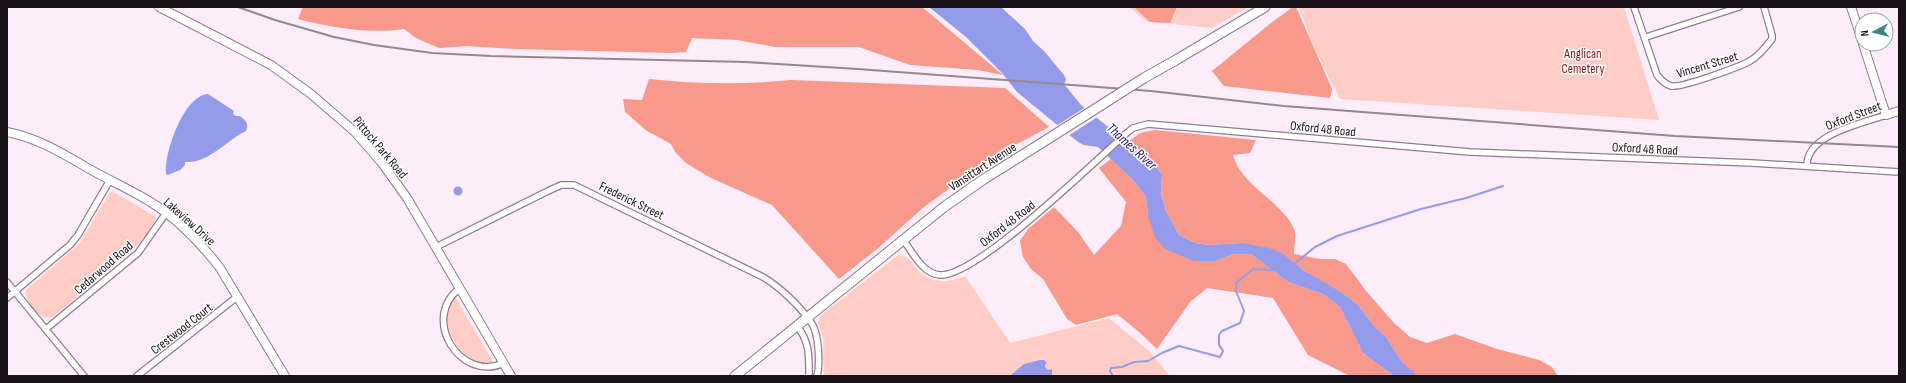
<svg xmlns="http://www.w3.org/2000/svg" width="1906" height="383" viewBox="0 0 1906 383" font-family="'Sofia Sans Condensed',sans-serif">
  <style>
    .green { fill: #ffcdc5 }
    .forest { fill: #f8998b }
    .water { fill: #959beb }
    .pier { fill: #fdecf9 }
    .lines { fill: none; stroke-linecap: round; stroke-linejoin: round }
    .stream { stroke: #959beb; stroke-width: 2 }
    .street-casing { stroke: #8e7f8a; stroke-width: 8 }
    .secondary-casing { stroke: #8e7f8a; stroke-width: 10 }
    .primary-casing { stroke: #8e7f8a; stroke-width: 11 }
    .street { stroke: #fff; stroke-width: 5.5 }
    .secondary { stroke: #fff; stroke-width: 8 }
    .primary { stroke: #fff; stroke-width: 9 }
    .rail { stroke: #948892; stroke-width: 2 }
    .primary-bridge-casing { stroke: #8e7f8a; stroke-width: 11; stroke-linecap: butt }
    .primary-bridge { stroke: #fff; stroke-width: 9 }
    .labels { text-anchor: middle; stroke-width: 3; stroke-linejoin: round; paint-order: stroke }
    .park-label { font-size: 13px; fill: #851711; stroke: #fff }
    .street-label { font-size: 13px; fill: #191318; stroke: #fff }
    .water-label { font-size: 14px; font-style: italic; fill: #241470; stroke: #fff }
  </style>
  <rect width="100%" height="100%" fill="#fdecf9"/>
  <!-- green -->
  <path class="green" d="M1129,7H1248L1212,28L1146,21Z
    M1299,7H1624L1659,120L1340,99L1313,45Z
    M112,191L156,217C152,230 140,244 130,252L54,316C42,324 24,301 26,290L79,244L109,194Z
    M898,255C908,256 911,262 917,269C930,284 949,283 965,276L1010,343L1109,318L1149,351L1170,376H824L823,337L818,323L820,316Z
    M456,298L493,362L492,363C461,370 432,315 456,298Z"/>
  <!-- forest -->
  <path class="forest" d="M303,7H922L1003,75L978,70L910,65L859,47H775L737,40L692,38L686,52L671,53L515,49L467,46L439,48L416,38L404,29C368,34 334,28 298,19Z
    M1134,7H1177L1170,23L1150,22Z
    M1293,7H1296L1332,89L1330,98L1224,86L1212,71L1271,23Z
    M649,79C696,84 744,85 791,80L1005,88L1049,127L994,156L924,207L877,249L839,279L772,205L709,177L686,163L675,152L671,144L647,131L625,112L623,99L642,100Z
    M1155,130L1256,140L1250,153L1233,155C1241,186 1283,202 1294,229C1297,235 1294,246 1294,254L1320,259H1335L1346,264L1366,291L1394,323L1410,337L1427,343L1455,334L1497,349L1539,360L1552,367L1558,376H1416L1413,372L1402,362L1386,337L1376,328L1357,304L1341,292L1322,282L1294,264L1242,243L1210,245L1195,243L1179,235L1166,211L1161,194L1162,175L1154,164L1128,142L1140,133Z
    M1111,159L1133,180L1146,197L1148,216L1216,261L1233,254H1251L1288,282L1323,294L1340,307L1363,353L1394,376H1350L1308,355L1273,298L1207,288L1190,302L1157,349L1139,332L1117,314L1076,325L1067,319L1043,279L1031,269L1023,257L1020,241L1028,229L1054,207L1078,232L1094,255L1121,226L1126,202L1099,168Z"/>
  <!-- water -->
  <path class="water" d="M929,7H1001L1025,29L1033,41L1044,51L1064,75L1066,80L1064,84L1081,105L1154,164L1162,175L1161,194L1166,211L1179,235L1195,243L1210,245L1242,243L1269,248L1282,253L1303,270L1341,292L1357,304L1376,328L1386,337L1402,362L1414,372L1416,376H1394L1363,353L1340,307L1323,294L1288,282L1251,254H1233L1216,261H1194L1165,249L1155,237L1148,216L1146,197L1133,180L1098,147L1084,145L1078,142L1017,92L1002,73L966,37Z
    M208,94L234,111L233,114L236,116H240C246,121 249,124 246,131C227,140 208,164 185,162V165L180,170L168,175L166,174C164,153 184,95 208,94Z
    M453.5 191a4.5 4.5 0 1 1 9 0a4.5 4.5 0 1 1-9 0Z
    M1040,360H1044L1047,363L1045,364V367L1048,370L1052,369V376H1012V374L1024,364Z"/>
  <!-- pier -->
  <path class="pier" d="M1086,107L1099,116L1068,136L1056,126Z"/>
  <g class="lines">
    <!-- stream -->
    <path class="stream" d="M1293,265L1315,247L1337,236L1421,209L1466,198L1503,186
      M1113,376L1110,371L1111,368L1122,367L1134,362L1148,361L1162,353L1179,346L1220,357L1223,351L1219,345V335L1222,331L1240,323L1244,311L1236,291V283L1253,269L1273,270"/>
    <!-- street casing -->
    <g class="street-casing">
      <path id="street" d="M1634,7L1657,75C1660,79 1665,84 1671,86C1682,88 1739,67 1750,61C1759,56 1766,47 1772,39V35L1764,7
        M1646,37L1739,7
        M1807,166C1806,134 1863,123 1886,115
        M904,241C913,253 923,274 940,275C977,277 1096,160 1128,132L1133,128L1148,124L1470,152L1752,163L1899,172
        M436,247L548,191L561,185H574L763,277C781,288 801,307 812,324C819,334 820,365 817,376
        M7,282L84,376
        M460,288C420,318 460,383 504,363
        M7,298L70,245L78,235L110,180
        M797,326C810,342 809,357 809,376
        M46,329L138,253L166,213
        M137,376L238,296"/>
    </g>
    <!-- secondary casing -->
    <g class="secondary-casing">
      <path id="secondary" d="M159,7L271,65L311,94L355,132L382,163L407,198L511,376
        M1851,7L1862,40
        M1863,44L1886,115L1899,111
        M7,132C39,138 65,155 93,171C111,181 131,190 149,201C177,218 200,242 220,268L285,376"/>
    </g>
    <!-- primary casing -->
    <g class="primary-casing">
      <path id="primary" d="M1176,60L1265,7
        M735,376L944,207L984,179L1040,144"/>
    </g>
    <!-- street -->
    <use href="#street" class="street"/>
    <!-- secondary -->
    <use href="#secondary" class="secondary"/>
    <!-- primary -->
    <use href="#primary" class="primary"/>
    <!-- rail -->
    <path class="rail" d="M238,7L275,20L334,37L374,45L432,53L491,56L746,62L858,69L1151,91L1284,106L1675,136L1899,147"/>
    <!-- primary-bridge casing -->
    <g class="primary-bridge-casing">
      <path id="primary-bridge" d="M1040,144L1144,78L1176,60"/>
    </g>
    <!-- primary-bridge -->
    <use href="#primary-bridge" class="primary-bridge"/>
  </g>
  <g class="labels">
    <!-- park labels -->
    <g class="park-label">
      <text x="1583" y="58">Anglican<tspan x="1583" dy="15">Cemetery</tspan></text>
    </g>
    <!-- street labels -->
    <g class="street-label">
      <text transform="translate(1707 64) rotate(-17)" y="5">Vincent Street</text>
      <text transform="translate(1853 115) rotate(-21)" y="5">Oxford Street</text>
      <text transform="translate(1323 128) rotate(6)" y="5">Oxford 48 Road</text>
      <text transform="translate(381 147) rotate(50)" y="5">Pittock Park Road</text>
      <text transform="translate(1645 148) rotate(3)" y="5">Oxford 48 Road</text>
      <text transform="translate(982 166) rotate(-33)" y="5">Vansittart Avenue</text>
      <text transform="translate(632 200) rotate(26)" y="5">Frederick Street</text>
      <text transform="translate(190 221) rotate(42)" y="5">Lakeview Drive</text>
      <text transform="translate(1007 223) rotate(-38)" y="5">Oxford 48 Road</text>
      <text transform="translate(103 267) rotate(-41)" y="5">Cedarwood Road</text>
      <text transform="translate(181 328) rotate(-38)" y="5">Crestwood Court</text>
    </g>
    <!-- water labels -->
    <g class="water-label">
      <text transform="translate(1132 146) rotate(42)" y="5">Thames River</text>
    </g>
  </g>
  <!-- border -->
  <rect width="1906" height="383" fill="none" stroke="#191318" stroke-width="16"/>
  <!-- north arrow -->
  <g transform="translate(1874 32) rotate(263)"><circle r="19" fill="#ffffff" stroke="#a3a1a3"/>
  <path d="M0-3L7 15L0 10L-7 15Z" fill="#3b8486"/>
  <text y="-6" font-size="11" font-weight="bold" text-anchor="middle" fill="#191318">N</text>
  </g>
</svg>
